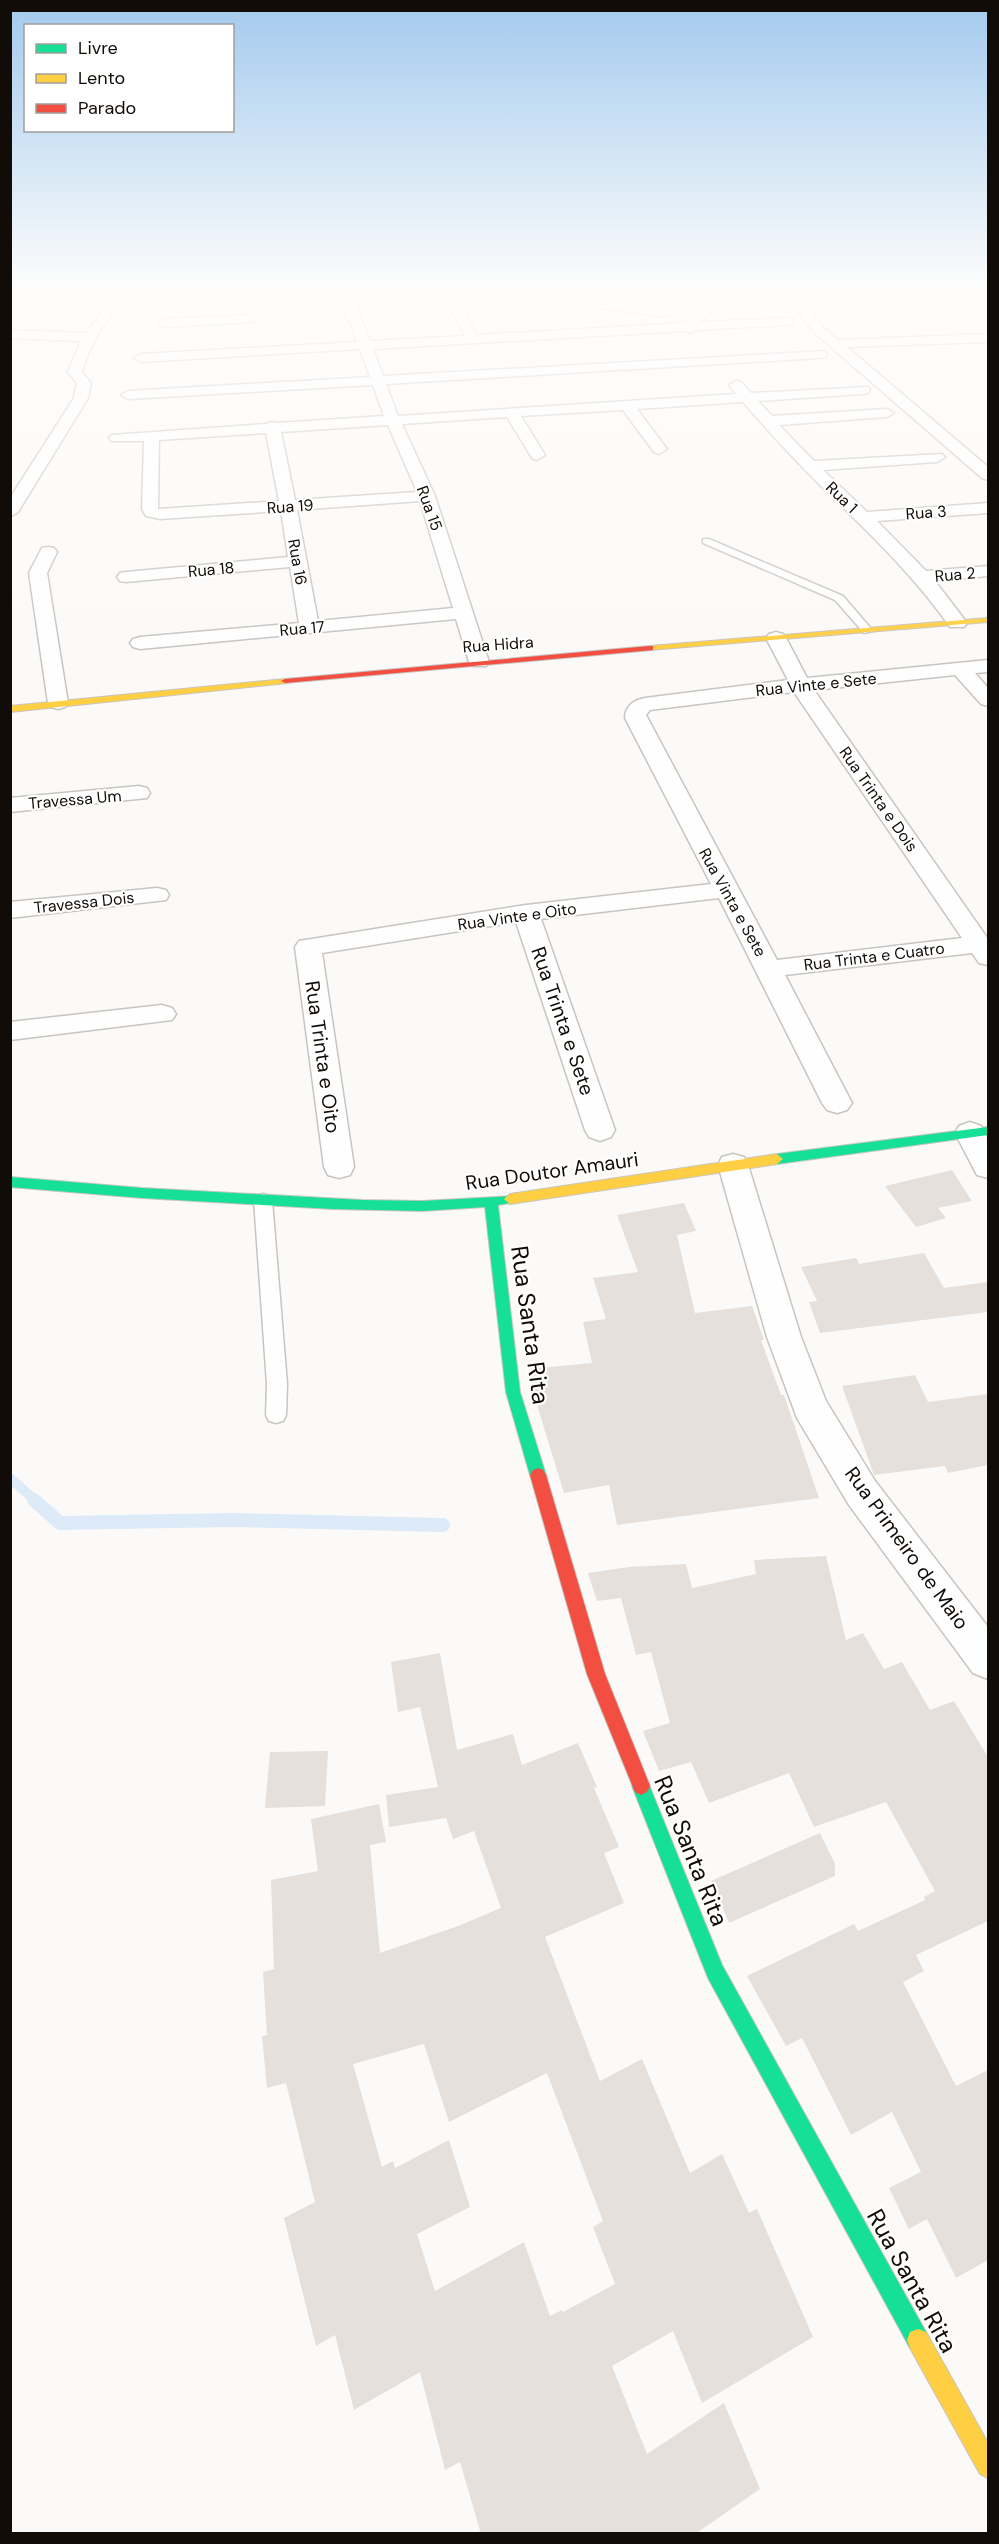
<svg xmlns="http://www.w3.org/2000/svg" width="999" height="2544" viewBox="0 0 999 2544" font-family="'DM Sans',sans-serif">
  <style>
    .lines { fill: none; stroke-linecap: round; stroke-linejoin: round }
    .stream-far1 { stroke: #dcebf7; stroke-width: 10 }
    .stream { stroke: #dcebf7; stroke-width: 14 }
    .building { fill: #e5e0dc; fill-rule: evenodd }
    .lane-casing { stroke: #c8c5c0; stroke-width: 3 }
    .street-casing { stroke: #c8c5c0; stroke-width: 3 }
    .fast-casing { stroke: #c8c5c0; stroke-width: 2 }
    .slow-casing { stroke: #c8c5c0; stroke-width: 2 }
    .jam-casing { stroke: #c8c5c0; stroke-width: 2 }
    .lane { fill: #fffefe; fill-rule: evenodd }
    .street { fill: #fffefe; fill-rule: evenodd }
    .fast { fill: #16e098; fill-rule: evenodd }
    .slow { fill: #ffcf43; fill-rule: evenodd }
    .jam { fill: #f24e42; fill-rule: evenodd }
    .labels { text-anchor: middle; stroke-width: 4.5; stroke-linejoin: round; paint-order: stroke }
    .far-street-label { font-size: 16px; fill: #110c07; stroke: #fff }
    .street-label { font-size: 20px; fill: #110c07; stroke: #fff }
    .near-street-label { font-size: 24px; fill: #110c07; stroke: #fff }
  </style>
  <rect width="100%" height="100%" fill="#fcfaf8"/>
  <g class="lines">
    <!-- stream-far1 -->
    <path class="stream-far1" d="M10,1478L36,1501"/>
    <!-- stream -->
    <path class="stream" d="M34,1500L60,1523L233,1520L443,1525"/>
  </g>
  <!-- building -->
  <path class="building" d="M952,1170L972,1201L938,1208L946,1218L916,1227L885,1186Z
    M684,1203L696,1231L677,1235L695,1313L752,1306L764,1340H761L781,1395H784L819,1498L617,1525L609,1485L564,1493L533,1392L530,1369L592,1363L583,1322L606,1319L593,1278L638,1272L617,1215Z
    M924,1253L944,1288L988,1282V1312L820,1333L809,1302L817,1301L801,1267L856,1258L859,1264Z
    M915,1375L928,1402L988,1394V1465L948,1473L945,1466L874,1475L842,1386Z
    M826,1556L846,1640L863,1633L884,1669L902,1662L930,1710L954,1701L988,1757V1921L916,1955L924,1971L903,1982L956,2086L988,2070V2260L956,2278L927,2219L909,2229L889,2188L921,2172L892,2112L851,2135L802,2038L786,2046L747,1976L854,1924L858,1931L925,1900L924,1897L935,1891L886,1802L814,1827L789,1773L709,1803L691,1762L659,1771L643,1731L670,1723L651,1652L636,1655L621,1598L597,1601L588,1573L629,1567L686,1564L692,1588L756,1574L754,1560Z
    M440,1653L457,1750L513,1734L522,1765L578,1743L597,1787L594,1788L619,1847L604,1853L624,1903L545,1937L600,2081L642,2059L690,2173L722,2154L749,2213L757,2209L813,2337L702,2403L673,2331L612,2366L647,2454L724,2403L760,2489L695,2534H481L460,2462L445,2470L420,2372L354,2410L335,2335L316,2346L284,2218L315,2202L286,2083L267,2088L262,2036L267,2035L263,1972L274,1969L271,1880L318,1871L311,1819L379,1804L386,1842L370,1845L380,1953L458,1926L501,1908L474,1831L453,1839L446,1818L389,1827L386,1795L438,1787L420,1707L398,1712L391,1662ZM424,2044L449,2122L547,2073L603,2221L593,2227L615,2284L563,2312L562,2310L550,2316L524,2242L435,2291L417,2234L470,2207L449,2140L395,2168L393,2161L382,2167L353,2064Z
    M328,1751L325,1806L265,1808L270,1752Z
    M820,1833L835,1864V1876L729,1923L711,1881Z"/>
  <g class="lines">
    <!-- lane casing -->
    <g class="lane-casing">
      <path id="lane" d="M703,539H709L843,596L873,631L864,633L835,600L703,543Z
        M263,1194L269,1196L272,1200L287,1384L286,1415L283,1421L276,1423L269,1421L266,1415L267,1384L254,1200L257,1196Z"/>
    </g>
    <!-- street casing -->
    <g class="street-casing">
      <path id="street" d="M64,290H135L117,308L102,327L89,351L82,372L91,383L88,398L18,512L10,517V498L74,398L77,383L68,372L81,341L10,338V330L86,333L113,298L70,294Z
        M201,290H274L268,294L175,299L169,295L175,291Z
        M338,290H350L370,341L465,336L440,290H452L477,335L684,323L692,314L721,295L711,290H729L736,294L698,322L792,318L794,321L792,324L788,325L696,330L690,333L685,331L373,349L383,376L825,351L827,354L825,357L820,358L386,384L398,416L736,394L729,385L736,381L741,382L751,393L868,387L870,390L868,393L863,394L758,401L772,416L887,409L894,413L887,417L779,425L814,461L942,454L945,457L937,462L823,470L867,512L988,503V513L877,521L926,571L988,566V576L935,581L967,623L964,627H950C913,574 867,531 821,486C794,459 768,431 743,402L637,409L667,449L659,454L654,452L623,410L521,416L545,455L537,460L532,458L507,417L402,424L435,496L489,662L486,666H472L469,662L456,619L140,649L133,647L130,643L133,639L140,637L299,623L290,567L126,582L120,581L117,577L120,573L126,572L288,557L281,511L160,519L146,516L142,509L144,441H112L109,438L112,435L266,424L272,422L277,423L384,416L373,385L128,399L121,395L128,391L370,377L360,349L141,362L134,358L141,354L357,342ZM388,425L417,492L295,500L281,432ZM266,433L279,501L158,509L159,440ZM420,501L453,608L318,621L297,510Z
        M489,290H522L667,309L673,313L667,317L495,294Z
        M779,290H791L824,328L838,340L988,334V342L847,347L988,467V480L982,478L816,334Z
        M947,290H988V296L953,294Z
        M250,315L254,316L256,319L254,322L164,327L158,323L164,319Z
        M48,547L54,548L57,552L47,573L68,703L65,707L58,709L51,707L48,703L29,573L42,548Z
        M776,632L783,634L786,638L807,678L988,660V672L975,673L988,688V706L981,704L955,675L814,690L988,939V965L979,963L972,953L785,975L852,1103L847,1110L837,1113L827,1110L822,1103L719,898L541,919L615,1130L611,1137L600,1141L589,1137L585,1130L516,922L322,953L354,1167L350,1175L339,1178L328,1175L324,1167L295,947L299,941L526,905L711,884L625,718C625,706 634,700 645,698L788,680L766,638L769,634ZM794,692L962,938L777,960L646,715L650,710Z
        M139,786L147,788L150,793L147,798L10,812V798Z
        M157,888L166,890L169,895L166,900L10,918V902Z
        M162,1005L172,1008L176,1014L172,1020L10,1040V1022Z
        M970,1122L981,1126L988,1139V1178L977,1175L955,1133L959,1126Z
        M733,1154L744,1157L748,1165L801,1337L826,1401L875,1481L988,1627V1679L973,1673L849,1505L797,1418L767,1337L718,1165L722,1157Z"/>
    </g>
    <!-- fast casing -->
    <g class="fast-casing">
      <path id="fast" d="M988,1127V1135L777,1164L771,1159L777,1154Z
        M10,1177L142,1188L362,1200L422,1201L515,1196L516,1199L515,1202L498,1205L520,1392L546,1475L543,1480L538,1482L533,1480L530,1475L506,1392L485,1207L422,1211L333,1209L142,1198L10,1187Z
        M641,1777L647,1780L722,1965L926,2332L929,2340L926,2348L918,2351L910,2348L708,1978L632,1786L635,1780Z"/>
    </g>
    <!-- slow casing -->
    <g class="slow-casing">
      <path id="slow" d="M988,618V622L650,650L646,648L650,646Z
        M285,679L289,681L288,683L10,712V706Z
        M777,1154L783,1159L777,1164L510,1204L504,1199L510,1194Z
        M918,2329L926,2332L988,2443V2478L980,2474L910,2348L907,2340L910,2332Z"/>
    </g>
    <!-- jam casing -->
    <g class="jam-casing">
      <path id="jam" d="M650,646H653V650L285,683L281,681L285,679Z
        M538,1468L543,1470L546,1475L605,1674L650,1786L647,1792L641,1795L635,1792L587,1674L530,1475L533,1470Z"/>
    </g>
    <!-- lane -->
    <use href="#lane" class="lane"/>
    <!-- street -->
    <use href="#street" class="street"/>
    <!-- fast -->
    <use href="#fast" class="fast"/>
    <!-- slow -->
    <use href="#slow" class="slow"/>
    <!-- jam -->
    <use href="#jam" class="jam"/>
  </g>
  <!-- sky -->
  <linearGradient id="sky" x2="0" y2="1"><stop stop-color="#a3caee"/><stop offset="0.45" stop-color="#fefdfc"/><stop offset="1" stop-color="#fefdfc" stop-opacity="0"/></linearGradient>
  <rect width="999" height="646" fill="url(#sky)"/>
  <g class="labels">
    <!-- far-street labels -->
    <g class="far-street-label">
      <text transform="translate(842 497) rotate(44)" y="6">Rua 1</text>
      <text transform="translate(290 506) rotate(-4)" y="6">Rua 19</text>
      <text transform="translate(430 508) rotate(70)" y="6">Rua 15</text>
      <text transform="translate(926 512) rotate(-4)" y="6">Rua 3</text>
      <text transform="translate(298 562) rotate(80)" y="6">Rua 16</text>
      <text transform="translate(211 569) rotate(-5)" y="6">Rua 18</text>
      <text transform="translate(955 574) rotate(-5)" y="6">Rua 2</text>
      <text transform="translate(302 628) rotate(-5)" y="6">Rua 17</text>
      <text transform="translate(498 644) rotate(-4)" y="6">Rua Hidra</text>
      <text transform="translate(816 684) rotate(-6)" y="6">Rua Vinte e Sete</text>
      <text transform="translate(75 799) rotate(-5)" y="6">Travessa Um</text>
      <text transform="translate(879 799) rotate(55)" y="6">Rua Trinta e Dois</text>
      <text transform="translate(84 902) rotate(-6)" y="6">Travessa Dois</text>
      <text transform="translate(733 902) rotate(61)" y="6">Rua Vinta e Sete</text>
      <text transform="translate(517 916) rotate(-8)" y="6">Rua Vinte e Oito</text>
      <text transform="translate(874 956) rotate(-7)" y="6">Rua Trinta e Cuatro</text>
    </g>
    <!-- street labels -->
    <g class="street-label">
      <text transform="translate(563 1021) rotate(71)" y="7">Rua Trinta e Sete</text>
      <text transform="translate(323 1057) rotate(82)" y="7">Rua Trinta e Oito</text>
      <text transform="translate(552 1171) rotate(-8)" y="7">Rua Doutor Amauri</text>
      <text transform="translate(907 1548) rotate(54)" y="7">Rua Primeiro de Maio</text>
    </g>
    <!-- near-street labels -->
    <g class="near-street-label">
      <text transform="translate(530 1325) rotate(82)" y="8">Rua Santa Rita</text>
      <text transform="translate(691 1851) rotate(68)" y="8">Rua Santa Rita</text>
      <text transform="translate(912 2281) rotate(61)" y="8">Rua Santa Rita</text>
    </g>
  </g>
  <!-- border -->
  <rect width="999" height="2544" fill="none" stroke="#110c07" stroke-width="24"/>
  <!-- legend -->
  <rect x="24" y="24" width="210" height="108" fill="#ffffff" stroke="#a09e9c" stroke-width="1.5"/>
  <rect x="36" y="44" width="30" height="9" fill="#16e098" stroke="#a09e9c" stroke-width="1.5"/>
  <text x="78" y="54" font-size="18" fill="#110c07">Livre</text>
  <rect x="36" y="74" width="30" height="9" fill="#ffcf43" stroke="#a09e9c" stroke-width="1.5"/>
  <text x="78" y="84" font-size="18" fill="#110c07">Lento</text>
  <rect x="36" y="104" width="30" height="9" fill="#f24e42" stroke="#a09e9c" stroke-width="1.5"/>
  <text x="78" y="114" font-size="18" fill="#110c07">Parado</text>
</svg>
